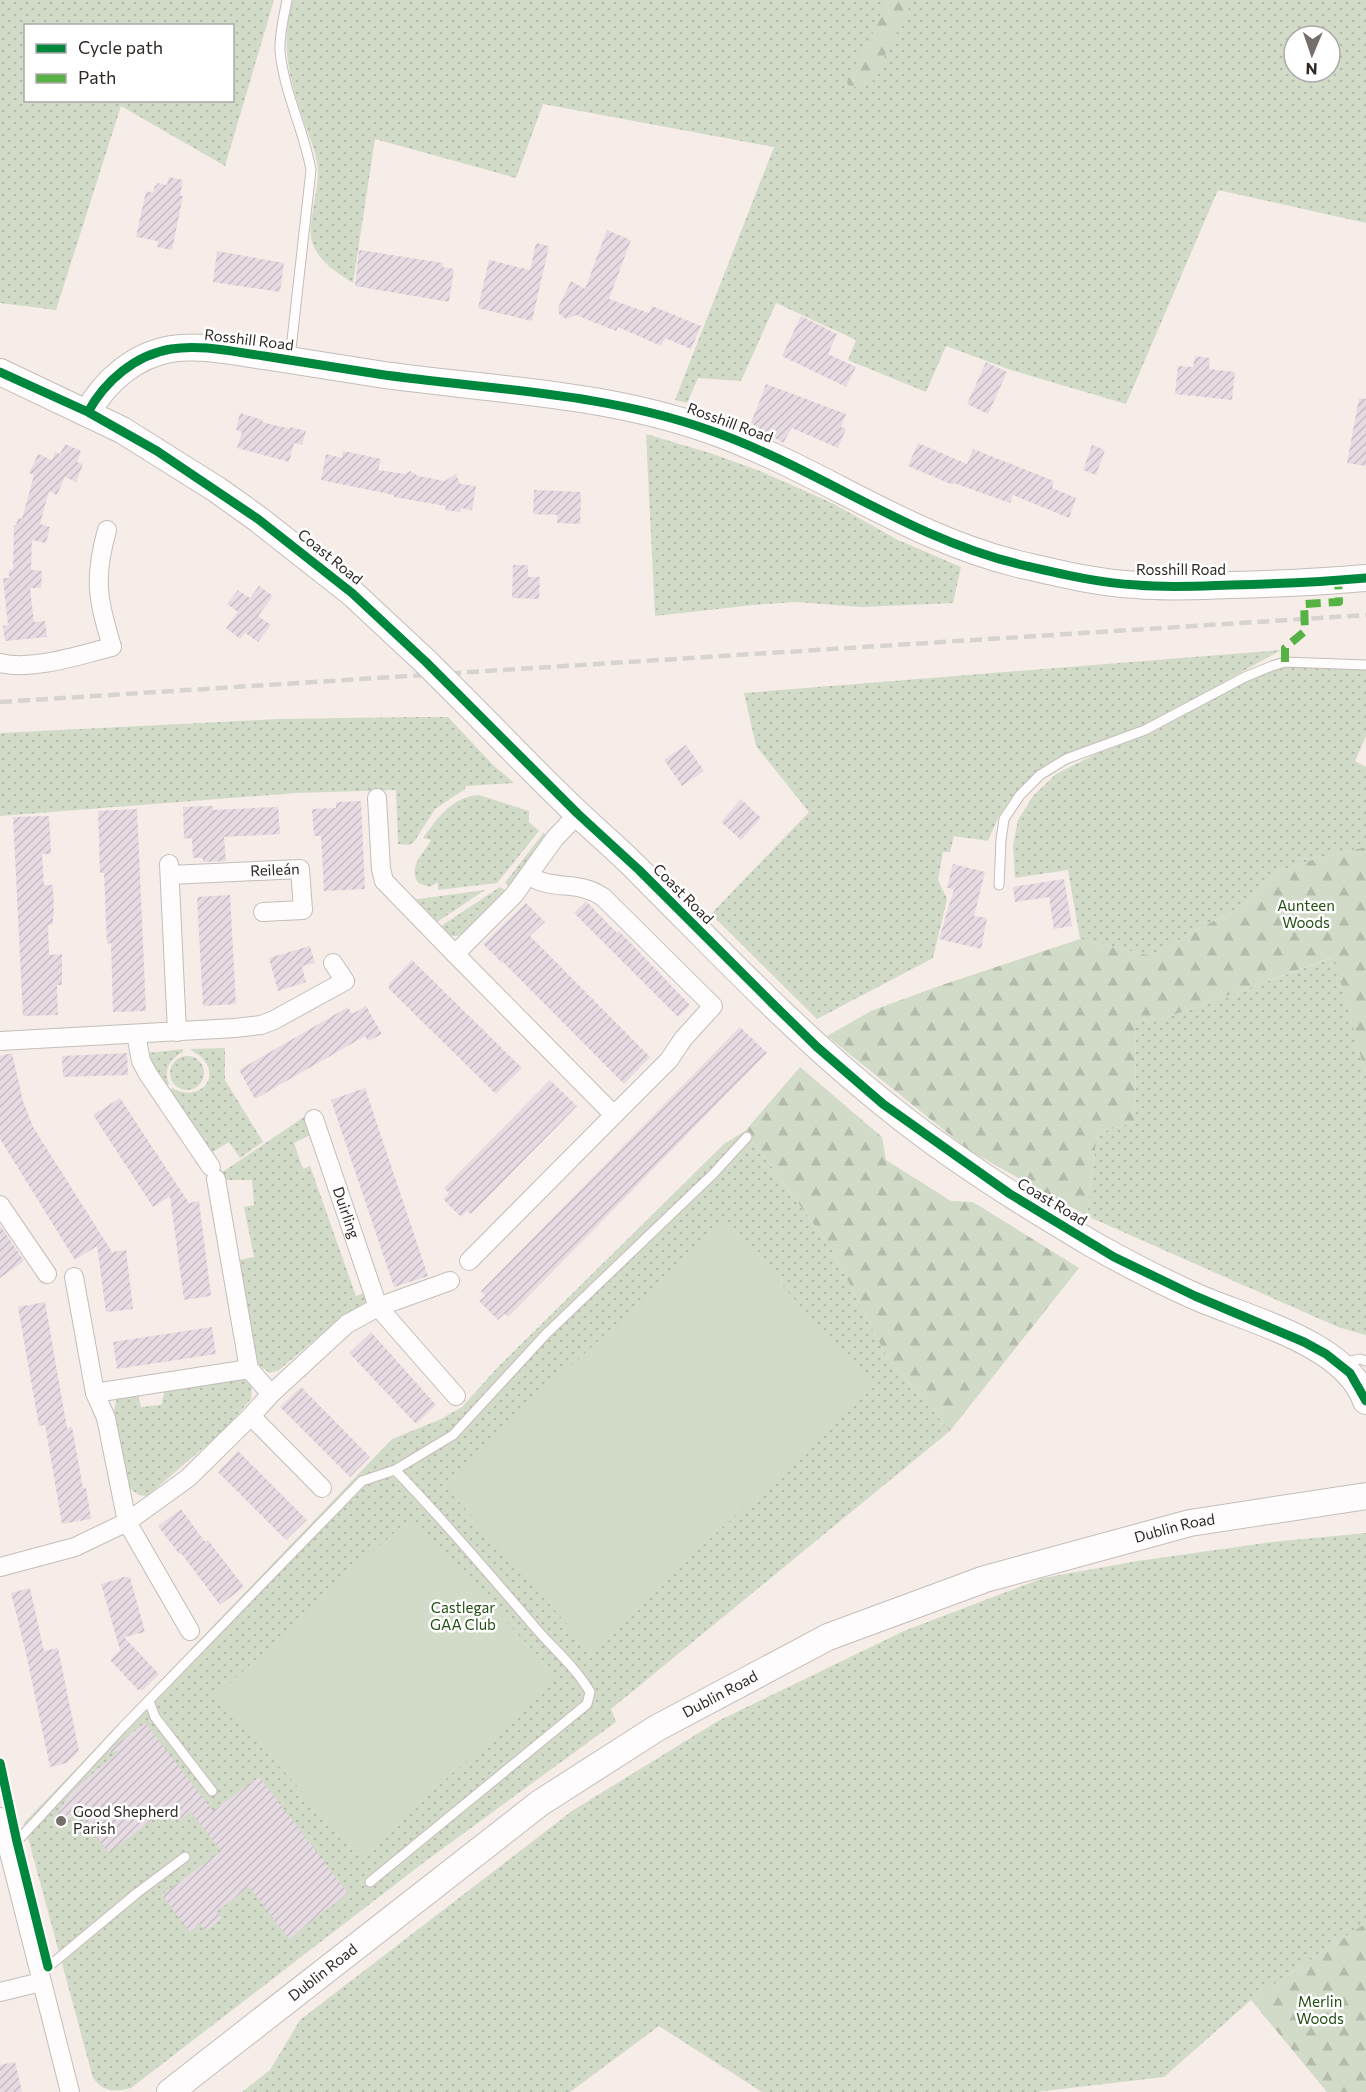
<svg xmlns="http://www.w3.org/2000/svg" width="1366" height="2092" viewBox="0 0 1366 2092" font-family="Commissioner,sans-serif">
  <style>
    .grass { fill: url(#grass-dots); fill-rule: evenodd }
    .forest { fill: url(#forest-firs) }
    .pitch { fill: #d2dac8 }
    .building { fill: url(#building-hatch) }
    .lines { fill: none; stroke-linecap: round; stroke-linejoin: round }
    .lane-casing { stroke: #c4bdb9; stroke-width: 11 }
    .street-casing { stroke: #c4bdb9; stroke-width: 20 }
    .secondary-casing { stroke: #c4bdb9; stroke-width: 28 }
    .lane { stroke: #fefcfc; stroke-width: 9 }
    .street { stroke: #fefcfc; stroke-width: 18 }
    .secondary { stroke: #fefcfc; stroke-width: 26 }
    .rail { stroke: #d6d3d1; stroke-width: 4.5; stroke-dasharray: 12 6; stroke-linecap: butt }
    .secondary-bridge-casing { stroke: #c4bdb9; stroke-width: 28; stroke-linecap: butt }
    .secondary-bridge { stroke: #fefcfc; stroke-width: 26 }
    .quiet { stroke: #56b245; stroke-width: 8; stroke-dasharray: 15 8; stroke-linecap: butt }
    .cycleway-casing { stroke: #fff; stroke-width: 13 }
    .cycleway { stroke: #00873e; stroke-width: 9 }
    .poi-dot { fill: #756e6a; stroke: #fff; stroke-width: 2 }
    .labels { text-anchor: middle; stroke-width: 5; stroke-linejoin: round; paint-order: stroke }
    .street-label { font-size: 15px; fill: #2f2926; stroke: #fff }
    .park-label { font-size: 15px; fill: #234f13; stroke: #fff }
    .poi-label { font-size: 15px; fill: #2f2926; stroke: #fff; text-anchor: start }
  </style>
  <defs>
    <pattern id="grass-dots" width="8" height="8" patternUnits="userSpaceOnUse" patternTransform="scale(1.5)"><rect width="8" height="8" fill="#d2dac8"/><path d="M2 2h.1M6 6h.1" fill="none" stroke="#b5bbac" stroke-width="1.8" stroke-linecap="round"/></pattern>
    <pattern id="forest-firs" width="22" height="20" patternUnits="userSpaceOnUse" patternTransform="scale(1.5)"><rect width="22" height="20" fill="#d2dac8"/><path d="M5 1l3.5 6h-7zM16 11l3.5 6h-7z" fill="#b5bbac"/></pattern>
    <pattern id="building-hatch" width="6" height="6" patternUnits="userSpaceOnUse" patternTransform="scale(1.5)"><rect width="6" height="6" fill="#e6dbe2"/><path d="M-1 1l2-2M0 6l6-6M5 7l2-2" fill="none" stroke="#c6bcc2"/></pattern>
  </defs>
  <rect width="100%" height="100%" fill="#f6ede8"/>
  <!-- grass -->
  <path class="grass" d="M0,0H274L225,166L121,106L56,310L0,303ZM26,26H232V100H26Z
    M293,0H1366V223L1218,190L1126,404L1011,370L946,346L926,392L848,360L856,340L776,303L741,381L698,378L687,403L675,400L774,147L543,104L516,178L375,139L353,283C336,272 319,262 312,242C307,229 318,190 318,174C318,157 311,141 305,125C290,80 279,48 293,0ZM1294,36H1330V72H1294Z
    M646,434L710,453L760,471L832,503L898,540L961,567L953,603L862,607L796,602L753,605L655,616Z
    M1281,650L1154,721L1040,770L1015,793L998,818L988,841L954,836L950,852H943L938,880L947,899L933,958L817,1019L711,914L809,812L756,746L744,693Z
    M1298,666L1366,669V736L1355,761L1366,767V847L1318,858L1278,871L1242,907L1196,930L1152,956L1080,939L1068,870L1015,878L1013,845L1018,820L1033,796L1056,774L1096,754L1151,733L1243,682L1270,670Z
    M414,717H448L493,765L514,783L466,786L465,789L435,809L414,842L409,845L398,844L396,790L296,793L0,816V733L279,719Z
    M479,795L529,811V822L539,831L497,883L438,890V882L430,887L418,883C408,866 422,856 431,840L423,838C438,817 452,797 479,795Z
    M544,832L545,835L530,860L509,887L505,883Z
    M500,887L505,890L464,933L458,936H448L438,928Z
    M485,890L434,924L411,900Z
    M1335,957L1366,1076V1335L1338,1327L1087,1216L1097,1134L1136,1121L1135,1022L1165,1018Z
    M225,1048V1080L263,1142L240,1158L229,1142L211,1153L169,1091L172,1088C194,1101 220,1084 205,1061C201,1055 194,1053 190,1049Z
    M183,1049V1052C170,1059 163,1069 169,1084L165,1086L151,1063L148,1053Z
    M170 1073a17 17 0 1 1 34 0a17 17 0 1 1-34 0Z
    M307,1115L314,1133L294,1143L303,1169L310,1166L356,1296L369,1291L370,1299L341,1318L279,1370L270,1373L261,1367L255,1360L240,1260L254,1257L244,1207L254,1205L252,1180H225L221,1173Z
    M745,1131L830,1246L887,1357L950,1431L611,1709L616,1722L427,1860L131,2088C113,2092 104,2092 93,2078L24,1823L392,1439L439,1420L462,1407L498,1367L724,1144Z
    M244,1379L252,1387L251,1399L223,1431L147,1496L139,1495L129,1488C124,1464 107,1421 117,1399L138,1394L141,1407L161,1405L165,1390Z
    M1366,1533V1923L1251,2000L1164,2077L1036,2092H762L659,2026L570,2092H242L270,2070L300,2020L572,1811L718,1721L904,1631L1043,1578L1138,1561L1272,1542Z"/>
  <!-- forest -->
  <path class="forest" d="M887,0H913L872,82L858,87L849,86L847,83L848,79L871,37Z
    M1366,847V1076L1334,957L1165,1018L1135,1022L1136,1121L1097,1134L1087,1216L970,1151L827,1036L871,1011L939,986L1080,939L1152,956L1196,930L1242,907L1278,871L1318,858Z
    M800,1067L882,1137L886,1160L951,1201L973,1202L1079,1268L950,1431L887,1357L830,1246L745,1131Z
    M1366,1923V2092H1327L1251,2000Z"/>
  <!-- pitch -->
  <path class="pitch" d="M726,1223L874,1387L590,1650L443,1484Z
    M410,1518L558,1677L362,1856L215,1697Z"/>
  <!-- building -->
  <path class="building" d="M169,177L183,180L180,196H183L172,250L157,247L158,241L136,237L146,191L153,193L155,185L157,186V183L167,185Z
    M607,230L631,240L609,299L649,313L652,306L701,326L691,349L665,338L661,346L618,327L616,331L576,315L566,319L559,314L558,308L571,281L585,289Z
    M536,243L549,246L532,321L478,308L489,260L530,270Z
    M359,250L443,263L442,267L454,269L449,302L355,286Z
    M217,251L284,263L280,292L213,282Z
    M801,316L837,334L828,354L856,367L846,387L782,356Z
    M1195,356L1210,358L1209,369L1235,372L1232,400L1175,394L1178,366L1193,367Z
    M986,362L1007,372L988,414L967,404Z
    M766,384L846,414L841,427L846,429L838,448L792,428L783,443L751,423Z
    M1359,398L1366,399V466L1347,463Z
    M240,413L263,420L262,422L290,429V427L306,431L302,445L294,443L289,462L237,448L242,432L236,430Z
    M918,443L967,464L973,449L1054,481L1052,488L1076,498L1069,518L1013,495L1010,503L954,483L953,485L908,466Z
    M65,444L81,451L77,462L83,464L76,482L65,477L57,495L49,491L40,524L50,527L46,543L32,540L31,570L42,571L41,588H30L34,622L45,621L47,637L5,641L3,626L8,625L3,578H9V570H13L14,525L16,526L18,518L22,519L34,475L29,473L38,454L52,460L55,452L60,454Z
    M1092,445L1105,450L1096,475L1083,470Z
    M343,451L381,459L378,470L405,474L410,471L418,476L445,481L456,474L460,484L476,486L472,510L461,508L460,512L445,510L446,506L394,497V495L321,480L326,454L342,458Z
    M534,490L581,492L580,524L557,523L558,515L533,514Z
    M513,565H528V577H540L539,599L512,598Z
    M259,586L273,596L258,616L271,625L258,642L245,633L240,639L226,628L238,612L227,604L238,590L250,598Z
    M686,745L704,771L682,786L664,760Z
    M741,799L761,818L741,840L721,822Z
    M361,801L365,889L324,891L321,836H314L312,809L336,808V802Z
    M213,806V810L278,807L280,834L224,837L226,861L203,862V858H193L192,838L184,839L183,807Z
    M137,809L146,1011L113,1012L111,943L107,944L104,873H100L98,811Z
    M49,816L51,854H42L44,885H53L54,916H53V924L48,925L49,955L62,954V985H57L58,1015L23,1016L13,817Z
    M953,864L985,872L974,916L987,918L981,949L939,939L954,889L947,888Z
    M1064,879L1072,926L1054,929L1049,897L1015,902L1013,887Z
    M230,895L236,1004L203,1006L197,897Z
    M586,901L617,933L619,931L690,1005L678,1017L574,913Z
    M526,903L545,922L530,936L650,1057L624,1084L503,962L502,963L483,944Z
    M310,946L315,963L302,966L306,982L278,991L269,958Z
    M412,960L522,1068L496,1094L389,989V984Z
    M366,1006L382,1034L368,1041L365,1036L255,1099L239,1070L348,1007L352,1014Z
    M740,1027L767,1053L508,1317L504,1314L498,1320L479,1301L485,1296L481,1291Z
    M12,1053L23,1101L33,1127L112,1252L126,1250L133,1309L106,1312L97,1246L75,1260L0,1139V1056Z
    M127,1053L128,1075L63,1077L62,1056Z
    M550,1080L577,1106L471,1214L467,1211L461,1217L443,1199L449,1193L444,1188Z
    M365,1088L428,1276L394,1287L331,1100Z
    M120,1098L189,1203L199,1201L211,1296L184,1300L170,1196L153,1207L93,1115Z
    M0,1225L24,1261L0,1278Z
    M45,1302L67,1428L72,1427L83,1488H86L91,1519L62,1524L45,1425L39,1426L18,1307Z
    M212,1327L216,1354L117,1369L113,1342Z
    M371,1332L436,1405L416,1424L349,1353Z
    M301,1387L370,1457L350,1477L280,1407Z
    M238,1451L307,1520L286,1540L218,1472Z
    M181,1509L205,1542L208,1540L244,1587L220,1605L181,1553L179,1554L158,1526Z
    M124,1577H130L145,1632L124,1637L159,1674L143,1690H138L110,1660L120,1650L101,1584Z
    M30,1588L44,1651L58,1648L79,1751L67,1763L50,1767L25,1649L11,1593Z
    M145,1723L213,1811L259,1777L348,1893L289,1939L249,1887L217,1911L222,1918L206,1931L200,1924L190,1932L162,1895L221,1851L191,1812L179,1821L168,1807L109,1853L76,1809L67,1825L55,1817L68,1797L83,1780L84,1781L119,1751L108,1753L111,1749Z
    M15,2062L22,2092H0V2065Z"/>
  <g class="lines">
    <!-- lane casing -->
    <g class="lane-casing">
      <path id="lane" d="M287,0C284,16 279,35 280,51C284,93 304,130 311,170L290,358
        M999,885L1001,840L1004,819L1020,795L1040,775L1066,759L1145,730L1245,677L1272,666L1285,662L1366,665
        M1342,1363L1360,1359L1366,1361
        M395,1470L453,1435L546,1334L713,1174L747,1137
        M149,1701L155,1717L212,1791
        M8,1851L122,1728L362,1481L395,1470C444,1520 488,1573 533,1625C552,1648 575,1666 590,1692L587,1704L370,1882
        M38,1971L48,1967L137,1893L185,1857"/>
    </g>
    <!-- street casing -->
    <g class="street-casing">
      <g id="street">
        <path d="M0,663C33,671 79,655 112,647C98,599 93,580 107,530"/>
        <path d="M377,798L381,869L384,881L455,954L514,895L555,838L578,814"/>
        <path d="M169,864L177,1032"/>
        <path id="s1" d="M170,875L300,869L303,910L263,912"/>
        <path d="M455,954L614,1115L669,1060L683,1039L713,1006L603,897C576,879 556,892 529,876"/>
        <path d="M136,1034L141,1061L148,1074L211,1167"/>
        <path d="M0,1041L235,1028L261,1025L274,1020L345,981L333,963"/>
        <path id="s2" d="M314,1119L378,1307L456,1396"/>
        <path d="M216,1179L249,1369L271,1394"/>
        <path d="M0,1205L47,1274"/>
        <path d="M469,1261L614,1115"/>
        <path d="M74,1277L95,1393L106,1418L127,1522L190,1631"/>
        <path d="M95,1393L249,1369"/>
        <path d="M251,1416L322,1488"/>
        <path d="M0,1567L75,1547L127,1522L188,1478L251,1416L271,1394L347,1324L378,1307L450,1281"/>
        <path d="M0,1817L70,2092"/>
        <path d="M0,1992L41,1982"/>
      </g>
    </g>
    <!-- secondary casing -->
    <g class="secondary-casing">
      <g id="secondary">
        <path d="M0,372L122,430L216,489L258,519L352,593L426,662"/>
        <path d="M88,412C105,381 135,355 171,349C201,344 234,352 264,356C302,362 340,368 378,374C489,390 602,392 709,430C816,467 907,537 1018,564C1057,573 1097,583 1137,585C1168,588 1200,586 1231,585C1276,584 1321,582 1366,578"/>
        <path d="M463,699C501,737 539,777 578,814C599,834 622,853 642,874C720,952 796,1033 882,1102C948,1156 1021,1202 1094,1245C1126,1263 1159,1280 1192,1295C1245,1319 1346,1342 1366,1401"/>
        <path id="s3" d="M170,2092L540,1803L657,1728L828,1637L985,1579L1190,1523L1366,1496"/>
      </g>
    </g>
    <!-- lane -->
    <use href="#lane" class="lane"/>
    <!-- street -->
    <use href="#street" class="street"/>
    <!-- secondary -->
    <use href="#secondary" class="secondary"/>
    <!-- rail -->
    <path class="rail" d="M0,702L1366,615"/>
    <!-- secondary-bridge casing -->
    <g class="secondary-bridge-casing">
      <path id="secondary-bridge" d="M426,662L463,699"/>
    </g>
    <!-- secondary-bridge -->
    <use href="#secondary-bridge" class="secondary-bridge"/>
    <!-- quiet -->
    <path class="quiet" d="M1285,662V648L1305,631L1304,604L1339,602L1338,581"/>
    <!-- cycleway casing -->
    <g class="cycleway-casing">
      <path id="cycleway" d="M0,372L88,412L157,451L258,519L352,593L426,662L578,814L639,870L772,1003L817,1047L883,1104L1010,1194L1114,1257L1195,1296L1304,1342L1326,1354L1350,1373L1366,1401
        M88,412C105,381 135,355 171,349C201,344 234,352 264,356C302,362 340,368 378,374C489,390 602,392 709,430C816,467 907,537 1018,564C1057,573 1097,583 1137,585C1168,588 1200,586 1231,585C1276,584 1321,582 1366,578
        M0,1763L17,1842L48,1967"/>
    </g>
    <!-- cycleway -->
    <use href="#cycleway" class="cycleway"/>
  </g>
  <!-- markers -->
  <circle class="poi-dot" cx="61" cy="1821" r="6"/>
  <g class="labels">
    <!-- street labels -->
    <g class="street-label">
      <text transform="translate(249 340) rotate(7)" y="5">Rosshill Road</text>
      <text transform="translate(730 423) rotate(20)" y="5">Rosshill Road</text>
      <text transform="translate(330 557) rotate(39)" y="5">Coast Road</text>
      <text x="1181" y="575">Rosshill Road</text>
      <text dy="5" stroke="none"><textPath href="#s1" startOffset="105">Reileán</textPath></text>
      <text transform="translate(683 894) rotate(45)" y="5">Coast Road</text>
      <text transform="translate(1052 1202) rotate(31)" y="5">Coast Road</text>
      <text dy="5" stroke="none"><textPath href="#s2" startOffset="99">Duirling</textPath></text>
      <text dy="5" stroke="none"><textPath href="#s3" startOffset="1166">Dublin Road</textPath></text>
      <text dy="5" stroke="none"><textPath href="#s3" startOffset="680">Dublin Road</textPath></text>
      <text dy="5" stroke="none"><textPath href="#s3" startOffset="194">Dublin Road</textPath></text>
    </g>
    <!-- park labels -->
    <g class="park-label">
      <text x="1306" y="911">Aunteen<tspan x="1306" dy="17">Woods</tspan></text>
      <text x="463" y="1613">Castlegar<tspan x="463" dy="17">GAA Club</tspan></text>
      <text x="1320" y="2007">Merlin<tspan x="1320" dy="17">Woods</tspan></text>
    </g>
    <!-- poi labels -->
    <g class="poi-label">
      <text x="73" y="1817">Good Shepherd<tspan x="73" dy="17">Parish</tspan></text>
    </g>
  </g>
  <!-- legend -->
  <rect x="24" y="24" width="210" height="78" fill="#ffffff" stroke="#aca9a8" stroke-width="1.5"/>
  <rect x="36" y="44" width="30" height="9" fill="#00873e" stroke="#aca9a8" stroke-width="1.5"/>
  <text x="78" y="54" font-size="18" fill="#2f2926">Cycle path</text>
  <rect x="36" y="74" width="30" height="9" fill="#56b245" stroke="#aca9a8" stroke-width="1.5"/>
  <text x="78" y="84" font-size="18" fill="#2f2926">Path</text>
  <!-- north arrow -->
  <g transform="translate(1312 54) rotate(182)"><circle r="28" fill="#ffffff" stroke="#aca9a8" stroke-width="1.5"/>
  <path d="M0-4.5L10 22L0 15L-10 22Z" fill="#756e6a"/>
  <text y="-9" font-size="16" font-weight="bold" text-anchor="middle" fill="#2f2926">N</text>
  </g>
</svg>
